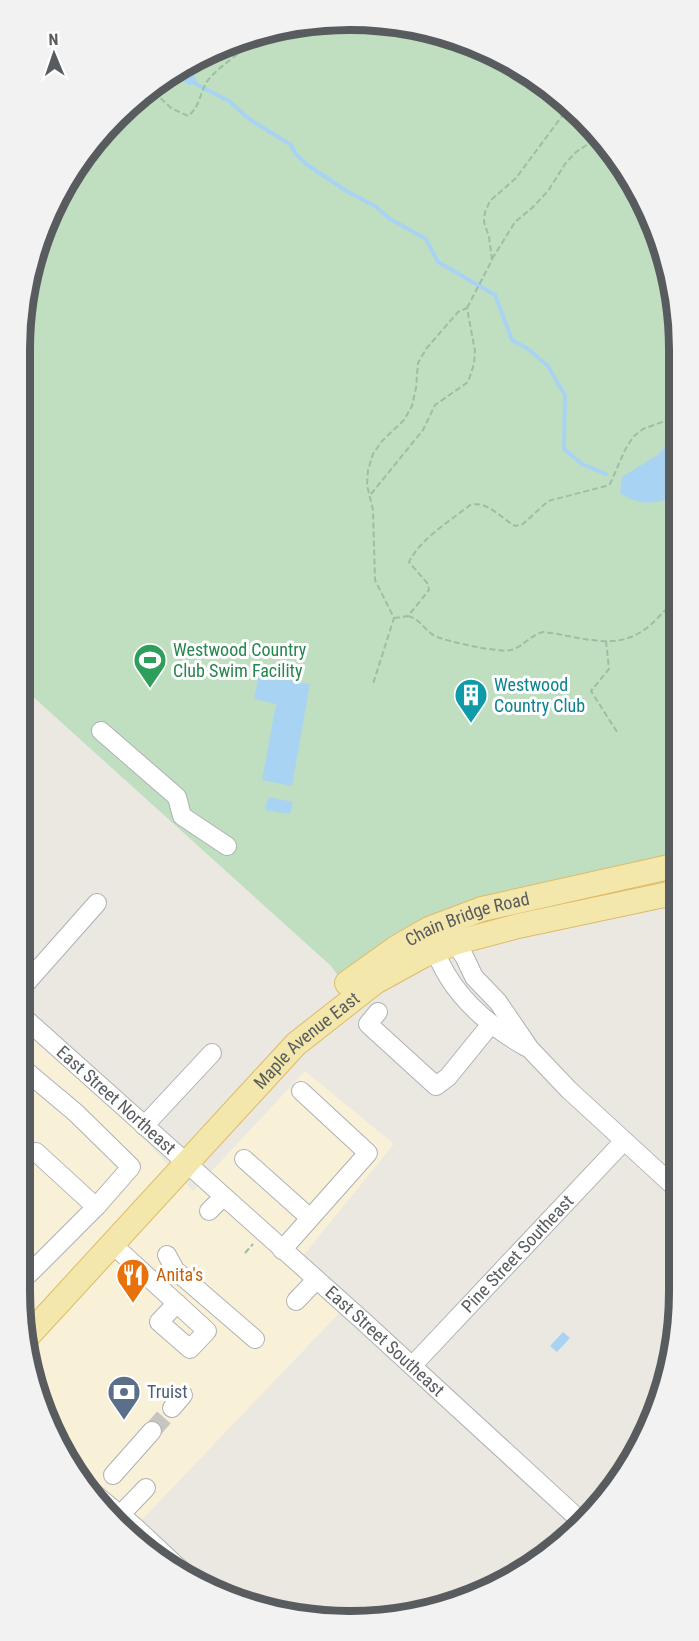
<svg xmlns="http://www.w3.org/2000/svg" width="699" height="1641" viewBox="0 0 699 1641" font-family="'Roboto Condensed',sans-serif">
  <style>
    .commercial { fill: #f8f0d7 }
    .green { fill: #c0dfc0 }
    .water { fill: #a8d3f3 }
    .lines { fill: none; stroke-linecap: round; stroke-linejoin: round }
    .stream { stroke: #a8d3f3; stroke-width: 4 }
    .minor-tunnel { stroke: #c6c5c0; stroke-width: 18; stroke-dasharray: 18 9; stroke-linecap: butt }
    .minor-casing { stroke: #aeb1b4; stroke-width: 20 }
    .major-casing { stroke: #debb66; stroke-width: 26 }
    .path { stroke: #9abfa4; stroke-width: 2; stroke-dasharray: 6 3; stroke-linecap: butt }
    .minor { stroke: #fff; stroke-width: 18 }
    .major { stroke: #f4e7ac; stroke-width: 24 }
    .labels { text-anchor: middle; stroke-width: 6; stroke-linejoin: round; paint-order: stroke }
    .leisure-label { font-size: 18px; fill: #27864d; stroke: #fff; text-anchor: start }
    .culture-label { font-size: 18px; fill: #0d838f; stroke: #fff; text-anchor: start }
    .street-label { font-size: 18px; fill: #595c5f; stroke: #fff }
    .food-label { font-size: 18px; fill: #c56008; stroke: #fff; text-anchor: start }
    .service-label { font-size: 18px; fill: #4e5e75; stroke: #fff; text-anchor: start }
    .rim { fill: none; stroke: #595c5f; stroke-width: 8 }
  </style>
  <rect width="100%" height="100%" fill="#eae8e1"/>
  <!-- commercial -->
  <path class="commercial" d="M20,1009L193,1191L305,1071L394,1144L297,1263L346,1306L135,1527L101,1509L37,1398L20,1291Z"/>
  <!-- green -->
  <path class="green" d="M328,20L456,37L533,75L611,148L654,223L677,306L678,865L520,899L345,985L331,966L20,685V349L37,243L102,132L204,53Z"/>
  <!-- water -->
  <path class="water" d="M224,48L209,62L197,69L194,76L196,84L189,85L175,76L204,53Z
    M677,439V496C654,504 642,507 620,493L622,477L659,454L668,444Z
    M259,674L310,684L292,786L262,780L276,704L254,699Z
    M268,797L293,802L290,814L265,810Z
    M563,1332L570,1338L557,1352L550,1346Z"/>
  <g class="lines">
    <!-- stream -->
    <path class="stream" d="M194,79L196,84L229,101L249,119L291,145L295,153L306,164L348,192L375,206L390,219L426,239L438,262L495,295L512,340L528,349L547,365L565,395L564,449L582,464L606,474"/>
    <!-- minor-tunnel -->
    <path class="minor-tunnel" d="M152,1431L172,1408"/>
    <!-- minor casing -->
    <g class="minor-casing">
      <g id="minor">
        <path d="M101,731L177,797L182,816L227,846"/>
        <path d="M444,937L454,943L464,956L474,977L498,1002L530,1049L569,1090L679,1191"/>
        <path d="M432,940C445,988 484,1023 526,1047"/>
        <path d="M20,990L97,903"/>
        <path d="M378,1012L368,1024L436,1086L448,1077L491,1024"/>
        <path id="s1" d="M20,1014L362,1320L582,1522"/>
        <path d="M144,1126L212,1053"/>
        <path d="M36,1152L96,1207"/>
        <path d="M244,1159L310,1218"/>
        <path d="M209,1211L223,1197"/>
        <path d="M112,1244L207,1331L190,1349L159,1322L177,1303"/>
        <path d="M282,1250L368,1153L301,1091"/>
        <path d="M167,1255L175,1270L255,1339"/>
        <path d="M20,1265L29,1274L96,1207L131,1167L76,1113L20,1066"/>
        <path d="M296,1301L316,1280"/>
        <path id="s2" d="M412,1366L624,1141"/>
        <path d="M172,1408L183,1395"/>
        <path d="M113,1475L152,1431"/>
        <path d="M90,1490L135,1527L193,1581"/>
        <path d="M121,1514L146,1488"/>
      </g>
    </g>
    <!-- major casing -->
    <g class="major-casing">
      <g id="major">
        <path id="s3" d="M347,983L396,948L429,929L482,909L678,865"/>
        <path id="s4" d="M27,1337L296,1044L375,982L424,955L454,943L518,926L678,892"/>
      </g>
    </g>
    <!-- path -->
    <path class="path" d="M154,92L171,108L188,116C199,108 200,94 206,83C217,66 237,59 247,42
      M492,259L515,222L532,208L548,191L565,164L576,152L599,137
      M467,308L492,260L489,237L484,222L485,212L490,201L516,178L568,108
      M371,494L423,430L435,405L468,382L474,364L475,351L467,308L458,312L426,349L418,363L416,388L412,406L404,420L382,441L373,454L368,470L367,485L373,510L375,580L394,618L373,684
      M408,616C421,619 425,632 437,637C450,642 499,653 511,650C523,647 530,635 543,632C575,635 611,651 641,632C655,624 664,608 677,601
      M394,618L408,616L429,590L428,584L409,562C422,537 449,522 470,505C487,500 501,518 515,526L523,524L548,501L606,486L610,484L625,450L633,437L643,429L665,421L677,409
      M606,641L609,669L591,691L617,732
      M245,1253L253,1244"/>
    <!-- minor -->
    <use href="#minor" class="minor"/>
    <!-- major -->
    <use href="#major" class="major"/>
  </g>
  <!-- icons -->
  <defs>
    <g id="stadium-pin" transform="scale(1.725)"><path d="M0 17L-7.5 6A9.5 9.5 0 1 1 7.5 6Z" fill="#2e9e5b" stroke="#fff"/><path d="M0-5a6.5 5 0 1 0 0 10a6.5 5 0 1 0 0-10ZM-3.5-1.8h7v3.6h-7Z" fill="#fff"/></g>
    <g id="building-pin" transform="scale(1.725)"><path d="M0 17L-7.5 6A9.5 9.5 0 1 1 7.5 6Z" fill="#0f9aa8" stroke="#fff"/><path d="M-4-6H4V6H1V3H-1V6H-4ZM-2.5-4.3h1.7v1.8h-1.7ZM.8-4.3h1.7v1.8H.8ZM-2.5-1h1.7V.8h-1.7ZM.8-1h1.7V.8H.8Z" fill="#fff"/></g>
    <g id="restaurant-pin" transform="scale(1.725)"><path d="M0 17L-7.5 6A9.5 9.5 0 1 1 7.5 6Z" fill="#e8710a" stroke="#fff"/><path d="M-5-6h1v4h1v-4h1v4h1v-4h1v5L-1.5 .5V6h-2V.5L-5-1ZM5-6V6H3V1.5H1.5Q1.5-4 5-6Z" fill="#fff"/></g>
    <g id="bank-pin" transform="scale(1.725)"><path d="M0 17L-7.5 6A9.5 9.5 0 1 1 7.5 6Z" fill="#5c6f8a" stroke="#fff"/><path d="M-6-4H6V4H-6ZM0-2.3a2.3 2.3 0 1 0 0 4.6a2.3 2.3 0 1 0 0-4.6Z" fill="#fff"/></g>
  </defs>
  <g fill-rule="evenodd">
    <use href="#stadium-pin" x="150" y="660"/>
    <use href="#building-pin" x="471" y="695"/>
    <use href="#restaurant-pin" x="133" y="1275"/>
    <use href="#bank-pin" x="124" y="1392"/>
  </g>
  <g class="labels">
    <!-- leisure labels -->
    <g class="leisure-label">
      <text x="173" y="656">Westwood Country<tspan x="173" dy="21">Club Swim Facility</tspan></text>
    </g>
    <!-- culture labels -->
    <g class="culture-label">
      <text x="494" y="691">Westwood<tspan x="494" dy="21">Country Club</tspan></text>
    </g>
    <!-- street labels -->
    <g class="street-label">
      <text dy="6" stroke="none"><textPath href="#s3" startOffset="138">Chain Bridge Road</textPath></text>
      <text dy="6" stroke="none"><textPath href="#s4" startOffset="408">Maple Avenue East</textPath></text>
      <text dy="6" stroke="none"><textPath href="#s1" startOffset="129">East Street Northeast</textPath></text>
      <text dy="6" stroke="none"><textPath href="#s2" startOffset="154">Pine Street Southeast</textPath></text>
      <text dy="6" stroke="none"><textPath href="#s1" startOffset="490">East Street Southeast</textPath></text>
    </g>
    <!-- food labels -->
    <g class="food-label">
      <text x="156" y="1281">Anita's</text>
    </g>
    <!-- service labels -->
    <g class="service-label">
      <text x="147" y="1398">Truist</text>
    </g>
  </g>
  <!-- crop -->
  <path d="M0 0H699V1641H0ZM349 30H350A319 319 0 0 1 669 349V1292A319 319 0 0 1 350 1611H349A319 319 0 0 1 30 1292V349A319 319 0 0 1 349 30Z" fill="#f2f2f2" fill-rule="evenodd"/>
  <path class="rim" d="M349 30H350A319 319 0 0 1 669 349V1292A319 319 0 0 1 350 1611H349A319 319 0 0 1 30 1292V349A319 319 0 0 1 349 30Z"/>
  <!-- north arrow -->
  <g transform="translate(54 54) rotate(358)" stroke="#ffffff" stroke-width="4.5" paint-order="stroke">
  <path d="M0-4.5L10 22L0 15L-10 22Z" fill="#595c5f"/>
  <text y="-9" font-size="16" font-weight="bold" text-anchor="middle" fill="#595c5f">N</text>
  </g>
</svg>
